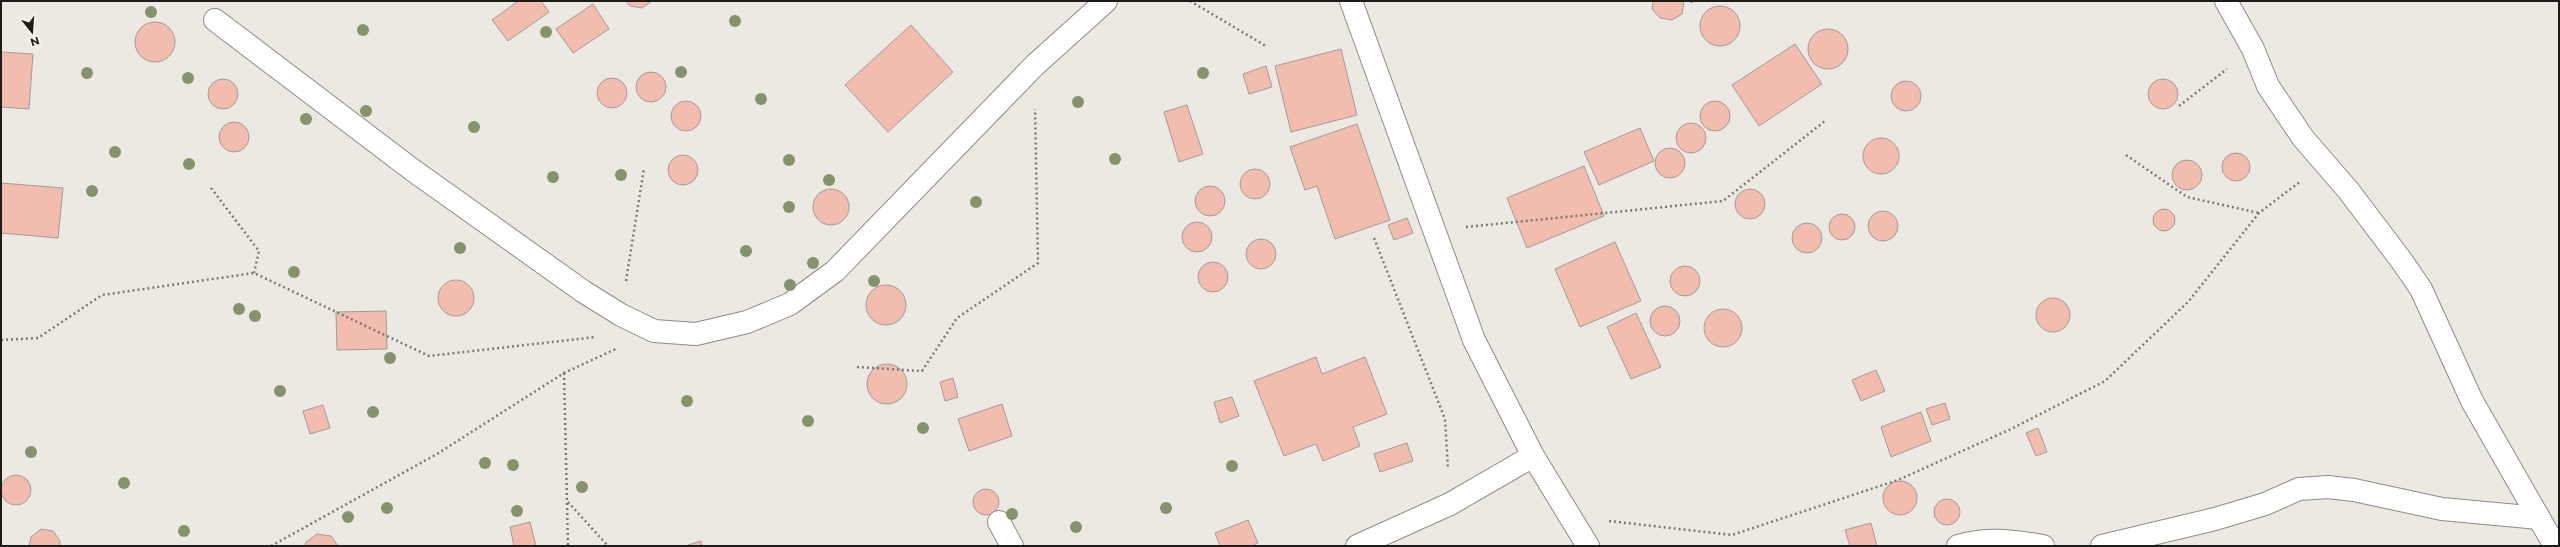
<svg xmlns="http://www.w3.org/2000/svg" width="2560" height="547" font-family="Montserrat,sans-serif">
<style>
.building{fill:#f2bcae;stroke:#a39b99}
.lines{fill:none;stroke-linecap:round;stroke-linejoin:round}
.minor-casing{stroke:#8e8c86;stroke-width:24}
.path{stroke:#7c7a76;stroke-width:2.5;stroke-dasharray:2 3;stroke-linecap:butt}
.minor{stroke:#fff;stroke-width:22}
.tree{fill:#84936c}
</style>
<rect width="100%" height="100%" fill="#ebe9e2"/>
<g class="building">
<path d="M 518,1 L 541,1 L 549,12 L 508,41 L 492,20 Z"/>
<path d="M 626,1 L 652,1 L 642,8 L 630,6 Z"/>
<path d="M 1653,1 L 1684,1 L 1682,14 L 1672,20 L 1660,18 L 1652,9 Z"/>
<path d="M 593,4 L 609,29 L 573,53 L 556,29 Z"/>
<circle cx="1720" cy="26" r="20"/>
<circle cx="155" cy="42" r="20"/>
<path d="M 911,25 L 953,72 L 888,132 L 845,85 Z"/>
<circle cx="1828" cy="49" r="20"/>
<path d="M 1795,44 L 1822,84 L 1759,126 L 1732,85 Z"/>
<path d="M 1341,49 L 1357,115 L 1291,132 L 1275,66 Z"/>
<path d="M 1,52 L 33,54 L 29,109 L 1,107 Z"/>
<path d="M 1266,66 L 1272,87 L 1249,94 L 1243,74 Z"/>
<circle cx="651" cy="87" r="15"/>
<circle cx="612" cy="93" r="15"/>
<circle cx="223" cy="94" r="15"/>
<circle cx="2163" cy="94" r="15"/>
<circle cx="1906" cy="96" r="15"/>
<circle cx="686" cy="116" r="15"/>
<circle cx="1715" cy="116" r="15"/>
<path d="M 1187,105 L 1203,154 L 1179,162 L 1164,112 Z"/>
<circle cx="234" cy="137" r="15"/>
<circle cx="1691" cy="138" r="15"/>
<path d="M 1357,124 L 1390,220 L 1335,239 L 1317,186 L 1305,190 L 1290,147 Z"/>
<path d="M 1640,128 L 1654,161 L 1599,185 L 1584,152 Z"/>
<circle cx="1881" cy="156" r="18"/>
<circle cx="1670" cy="163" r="15"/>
<circle cx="2236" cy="167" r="14"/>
<circle cx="683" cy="170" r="15"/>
<circle cx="2187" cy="175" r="15"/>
<path d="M 1584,166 L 1604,216 L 1527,248 L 1507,198 Z"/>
<circle cx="1255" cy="184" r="15"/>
<path d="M 1,183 L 63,188 L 58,238 L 1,233 Z"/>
<circle cx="1210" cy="201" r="15"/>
<circle cx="1750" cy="204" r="15"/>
<circle cx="831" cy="207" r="18"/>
<circle cx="2164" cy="220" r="11"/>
<circle cx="1883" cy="226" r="15"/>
<circle cx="1842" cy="227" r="13"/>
<path d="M 1407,218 L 1413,233 L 1394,240 L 1388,225 Z"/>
<circle cx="1197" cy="237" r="15"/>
<circle cx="1807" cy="238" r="15"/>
<circle cx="1261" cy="254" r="15"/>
<path d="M 1615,242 L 1641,301 L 1580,327 L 1555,269 Z"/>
<circle cx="1213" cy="277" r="15"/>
<circle cx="1685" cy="281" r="15"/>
<circle cx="456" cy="298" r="18"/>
<circle cx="886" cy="305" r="20"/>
<circle cx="2053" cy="315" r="17"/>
<circle cx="1665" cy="321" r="15"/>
<circle cx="1723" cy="328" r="19"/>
<path d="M 386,311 L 387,349 L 337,350 L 336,312 Z"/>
<path d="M 1636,313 L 1661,367 L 1631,379 L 1607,327 Z"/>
<path d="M 1316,357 L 1322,374 L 1365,357 L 1387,414 L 1353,427 L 1360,446 L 1323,461 L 1316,444 L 1284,456 L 1254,381 Z"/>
<circle cx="887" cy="384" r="20"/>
<path d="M 1876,370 L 1885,391 L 1861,401 L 1852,380 Z"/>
<path d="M 953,378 L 958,397 L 945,401 L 940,382 Z"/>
<path d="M 1232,397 L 1239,416 L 1220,423 L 1214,402 Z"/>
<path d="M 1945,403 L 1950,419 L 1932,425 L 1926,409 Z"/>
<path d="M 1002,404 L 1012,436 L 969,451 L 958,419 Z"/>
<path d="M 323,405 L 330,428 L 310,434 L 303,411 Z"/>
<path d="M 1921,412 L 1931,441 L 1891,457 L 1881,427 Z"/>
<path d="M 2038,428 L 2047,452 L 2036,456 L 2026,433 Z"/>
<path d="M 1407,443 L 1413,461 L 1380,472 L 1374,454 Z"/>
<circle cx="16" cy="490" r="15"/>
<circle cx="1900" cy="498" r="17"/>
<circle cx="986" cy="502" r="13"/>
<circle cx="1947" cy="512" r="13"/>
<path d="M 1248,520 L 1258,543 L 1252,546 L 1220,546 L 1215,533 Z"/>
<path d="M 530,522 L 536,546 L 514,546 L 510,527 Z"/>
<path d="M 1871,523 L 1877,546 L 1850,546 L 1845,530 Z"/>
<path d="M 41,529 L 53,531 L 60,541 L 60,546 L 29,546 L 31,537 Z"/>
<path d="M 317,534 L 331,536 L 338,546 L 305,546 L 306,542 Z"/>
<path d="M 701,541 L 702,546 L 685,546 Z"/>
</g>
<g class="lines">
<defs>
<g id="minor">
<path d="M 1351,1 L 1474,340 L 1533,456 L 1588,546"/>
<path d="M 2226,1 L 2253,49 L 2268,86 L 2303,138 L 2348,190 L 2401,260 L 2421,289 L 2472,401 L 2555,546"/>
<path d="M 215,20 L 414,171 L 584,292 L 621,315 L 654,331 L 696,334 L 747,322 L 790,304 L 835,271 L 1035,65 L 1106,1"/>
<path d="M 999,522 L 1012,546"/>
<path d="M 1357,546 L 1450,504 L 1533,456"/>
<path d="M 1958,546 C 1988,537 2013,541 2043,546"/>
<path d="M 2102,546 L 2215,519 L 2265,504 L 2299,489 L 2328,487 L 2354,490 L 2442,509 L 2539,518"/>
</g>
</defs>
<use href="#minor" class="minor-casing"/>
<g class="path">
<path d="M 1190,1 L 1266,46"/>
<path d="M 1691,1 L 1693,3"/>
<path d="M 2179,106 L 2227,69"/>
<path d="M 2126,155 L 2187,197 L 2259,213"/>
<path d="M 211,188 L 259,251 L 254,273"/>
<path d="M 1466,227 L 1723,201 L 1825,121"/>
<path d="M 1374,238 L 1445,419 L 1448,469"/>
<path d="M 626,281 L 644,168"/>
<path d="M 1,340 L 38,338 L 102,295 L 254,273 L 429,356 L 596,337"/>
<path d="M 857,367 L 922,371 L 957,318 L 1038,263 L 1035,109"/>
<path d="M 564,373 L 568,546"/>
<path d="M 568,502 L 608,546"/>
<path d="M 1609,521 L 1732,535 L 1898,480 L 2011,429 L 2105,381 L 2188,302 L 2259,213 L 2301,181"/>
<path d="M 271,546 L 437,454 L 564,373 L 618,348"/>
</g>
<use href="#minor" class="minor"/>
</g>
<g class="tree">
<circle cx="151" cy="12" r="6"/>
<circle cx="735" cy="21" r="6"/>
<circle cx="363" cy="30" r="6"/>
<circle cx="546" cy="32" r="6"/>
<circle cx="681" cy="72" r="6"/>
<circle cx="87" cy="73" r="6"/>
<circle cx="1203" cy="73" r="6"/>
<circle cx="188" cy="78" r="6"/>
<circle cx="761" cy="99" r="6"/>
<circle cx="1078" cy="102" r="6"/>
<circle cx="366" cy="111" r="6"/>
<circle cx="306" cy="119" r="6"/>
<circle cx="474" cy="127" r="6"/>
<circle cx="115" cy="152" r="6"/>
<circle cx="1115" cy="159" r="6"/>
<circle cx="789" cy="160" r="6"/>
<circle cx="189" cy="164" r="6"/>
<circle cx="621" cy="175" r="6"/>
<circle cx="553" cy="177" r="6"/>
<circle cx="829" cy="180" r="6"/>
<circle cx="92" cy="191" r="6"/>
<circle cx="976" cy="202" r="6"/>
<circle cx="789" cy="207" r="6"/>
<circle cx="460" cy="248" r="6"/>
<circle cx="746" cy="251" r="6"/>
<circle cx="813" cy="263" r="6"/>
<circle cx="294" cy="272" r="6"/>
<circle cx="874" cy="281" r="6"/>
<circle cx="790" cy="285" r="6"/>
<circle cx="239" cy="309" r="6"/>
<circle cx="255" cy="316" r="6"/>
<circle cx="390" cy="358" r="6"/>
<circle cx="280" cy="391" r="6"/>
<circle cx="687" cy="401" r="6"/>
<circle cx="373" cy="412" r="6"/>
<circle cx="808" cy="421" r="6"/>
<circle cx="923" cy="428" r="6"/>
<circle cx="31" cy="452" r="6"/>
<circle cx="485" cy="463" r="6"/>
<circle cx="513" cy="465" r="6"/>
<circle cx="1232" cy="466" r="6"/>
<circle cx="124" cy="483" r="6"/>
<circle cx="582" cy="487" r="6"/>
<circle cx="387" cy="508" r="6"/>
<circle cx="1166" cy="508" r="6"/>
<circle cx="517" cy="511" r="6"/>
<circle cx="1012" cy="514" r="6"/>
<circle cx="348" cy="517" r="6"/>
<circle cx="1076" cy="527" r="6"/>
<circle cx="184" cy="531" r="6"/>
</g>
<rect width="2560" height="547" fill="none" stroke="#1d1c19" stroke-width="4"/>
<g transform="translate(32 32) rotate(163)" stroke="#f9f6ef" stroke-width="3" paint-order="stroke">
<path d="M0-3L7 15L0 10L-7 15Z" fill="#1d1c19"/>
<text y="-6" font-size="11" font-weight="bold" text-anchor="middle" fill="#1d1c19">N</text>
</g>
</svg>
